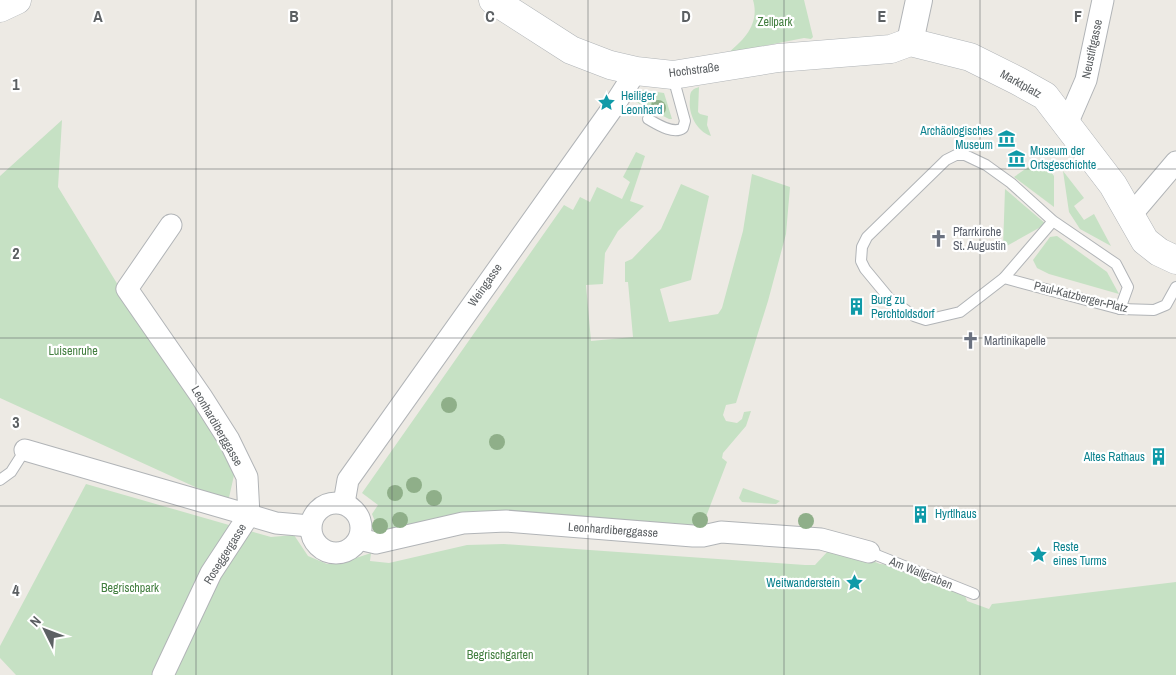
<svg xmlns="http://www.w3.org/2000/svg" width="1176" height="675" font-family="'Archivo Narrow',sans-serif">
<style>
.green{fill:#c6e1c4}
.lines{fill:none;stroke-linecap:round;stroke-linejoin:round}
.service-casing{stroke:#b1b4b7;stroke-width:12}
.minor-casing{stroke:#b1b4b7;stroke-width:23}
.tertiary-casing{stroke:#b1b4b7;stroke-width:28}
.secondary-casing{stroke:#b0b4b7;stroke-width:29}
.service{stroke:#fff;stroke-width:10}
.minor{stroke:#fff;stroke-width:21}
.tertiary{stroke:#fff;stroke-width:26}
.secondary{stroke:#fff;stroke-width:28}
.tree{fill:#8faf89}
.grid{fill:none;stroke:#5c6063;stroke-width:1;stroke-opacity:0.55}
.labels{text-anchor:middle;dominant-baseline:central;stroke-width:4.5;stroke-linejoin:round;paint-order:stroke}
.park-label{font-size:12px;fill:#427e3f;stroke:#fff}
.street-label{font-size:12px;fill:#5c6063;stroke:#fff}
.culture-label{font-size:12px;fill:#0d838f;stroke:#fff;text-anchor:start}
.worship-label{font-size:12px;fill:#5b616d;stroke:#fff;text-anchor:start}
.grid-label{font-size:16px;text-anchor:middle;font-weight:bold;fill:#5c6063;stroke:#fff;stroke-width:4.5;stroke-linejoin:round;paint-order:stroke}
</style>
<rect width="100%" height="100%" fill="#edeae4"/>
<g class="green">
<path d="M 753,0 L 804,0 L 813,37 L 811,39 L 804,38 L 728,53 C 744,40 760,24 753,0 Z"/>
<path d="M 699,87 L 698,112 L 700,114 L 708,116 L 707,125 L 711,136 C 696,131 688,113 690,99 C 690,97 690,92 692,91 C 694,88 697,88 699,87 Z"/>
<path d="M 641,90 L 649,91 L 648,95 L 655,96 L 657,92 L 664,93 L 672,119 L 669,119 L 634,101 Z"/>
<path d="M 62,120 L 58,187 L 121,290 L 237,462 L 228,502 L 0,398 L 0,176 Z"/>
<path d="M 636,152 L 645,156 L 630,201 L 644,206 L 618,231 L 605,253 L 603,284 L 586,285 L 591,341 L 633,337 L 628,282 L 625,282 L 625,262 L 632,259 L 661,229 L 681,184 L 709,196 L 691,280 L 660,289 L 669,322 L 718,314 L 722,308 L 743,231 L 752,174 L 790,187 L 786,234 L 768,301 L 736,403 L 726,405 L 723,415 L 726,421 L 737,423 L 742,419 L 744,412 L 751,411 L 746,426 L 723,453 L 722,458 L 727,462 L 702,527 L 385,533 L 378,529 L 372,514 L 378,505 L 362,493 L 564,205 L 573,210 L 580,197 L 590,202 L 597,187 L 622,199 L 630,182 L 623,177 Z"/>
<path d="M 1041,158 L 1054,176 L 1054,207 L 1014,177 Z"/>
<path d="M 1063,171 L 1084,198 L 1074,206 L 1084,220 L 1094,214 L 1111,246 L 1080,229 L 1069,212 Z"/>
<path d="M 1005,189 L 1046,224 L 1003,248 Z"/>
<path d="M 1057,236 L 1107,272 L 1119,294 L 1049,274 L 1037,268 L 1033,260 L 1050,237 Z"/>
<path d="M 86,484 L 271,537 L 294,535 L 308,556 L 327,564 L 344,562 L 371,553 L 370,561 L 389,563 L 467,545 L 504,544 L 805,565 L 815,565 L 829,550 L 849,551 L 880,564 L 891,565 L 964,593 L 967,601 L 989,609 L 992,604 L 1176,582 L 1176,675 L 16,675 L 0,658 L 0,646 Z"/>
<path d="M 743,488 L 780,501 L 776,504 L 742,502 L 739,498 Z"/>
</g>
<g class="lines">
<defs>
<g id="service">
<path d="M 648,119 C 657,124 673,135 683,128 L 685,121 L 673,77"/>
<path d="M 1053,221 L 1004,278 L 960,312 L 926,320 L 914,316 L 889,298 L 865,269 L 861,261 L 862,247 L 867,237 L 946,160 L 956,155 L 965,155 L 986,165 L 1011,183 L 1053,221 L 1116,264 L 1128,287 L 1120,309"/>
<path d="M 1004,278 L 1120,309 L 1154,310 L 1166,305 L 1176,287"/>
<path d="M 0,480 L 11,472 L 25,450"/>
<path d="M 869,552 L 974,594"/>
</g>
<g id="minor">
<path d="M 1067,124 L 1086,80 L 1103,0"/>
<path d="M 1131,215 L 1176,162"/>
<path d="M 25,450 L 249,515 L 247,477 L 229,440 L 201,396 L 127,289 L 171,225"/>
<circle cx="336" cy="528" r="25"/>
<path d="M 344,503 L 348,480 L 611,110 L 636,71"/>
<path d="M 359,539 L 376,543 L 463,523 L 506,521 L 693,536 L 703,536 L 721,532 L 821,539 L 869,552"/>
<path d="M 163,675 L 211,573 L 249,515 L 276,523 L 310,526"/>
</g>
<path id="tertiary" d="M 910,42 L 919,0"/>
<g id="secondary">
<path d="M 493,0 L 571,50 L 610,65 L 636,71 L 673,75 L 778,58 L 891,49 L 910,42 L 970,57 L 1018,81 L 1045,96 L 1113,185 L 1145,241 L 1159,252 L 1176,260"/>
<path d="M 0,8 L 17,0"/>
</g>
</defs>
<use href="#service" class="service-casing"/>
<use href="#minor" class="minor-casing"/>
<use href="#tertiary" class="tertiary-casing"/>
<use href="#secondary" class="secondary-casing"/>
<use href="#service" class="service"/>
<use href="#minor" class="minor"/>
<use href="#tertiary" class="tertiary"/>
<use href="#secondary" class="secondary"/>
</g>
<g class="tree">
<circle cx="658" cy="108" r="8"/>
<circle cx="449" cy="405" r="8"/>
<circle cx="497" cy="442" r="8"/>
<circle cx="414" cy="485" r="8"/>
<circle cx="395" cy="493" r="8"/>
<circle cx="434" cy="498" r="8"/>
<circle cx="400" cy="520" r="8"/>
<circle cx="700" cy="520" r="8"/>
<circle cx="806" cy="521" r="8"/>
<circle cx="380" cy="526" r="8"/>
</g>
<path class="grid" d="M 196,0 L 196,675M 392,0 L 392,675M 588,0 L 588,675M 784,0 L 784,675M 980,0 L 980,675M 0,169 L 1176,169M 0,338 L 1176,338M 0,506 L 1176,506"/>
<defs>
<symbol id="sight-bare" viewBox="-9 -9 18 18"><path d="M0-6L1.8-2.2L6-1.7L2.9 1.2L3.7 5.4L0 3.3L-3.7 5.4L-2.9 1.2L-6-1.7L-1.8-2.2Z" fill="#0f9aa8" stroke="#fff" stroke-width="2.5" paint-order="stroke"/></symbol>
<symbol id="museum-bare" viewBox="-9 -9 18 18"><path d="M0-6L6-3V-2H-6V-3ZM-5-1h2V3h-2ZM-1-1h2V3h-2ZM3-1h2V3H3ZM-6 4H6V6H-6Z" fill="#0f9aa8" stroke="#fff" stroke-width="2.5" paint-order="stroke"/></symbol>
<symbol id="church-bare" viewBox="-9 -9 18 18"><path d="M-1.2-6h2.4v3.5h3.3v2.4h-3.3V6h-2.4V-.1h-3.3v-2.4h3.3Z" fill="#6b7280" stroke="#fff" stroke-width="2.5" paint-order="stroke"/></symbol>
<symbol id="building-bare" viewBox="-9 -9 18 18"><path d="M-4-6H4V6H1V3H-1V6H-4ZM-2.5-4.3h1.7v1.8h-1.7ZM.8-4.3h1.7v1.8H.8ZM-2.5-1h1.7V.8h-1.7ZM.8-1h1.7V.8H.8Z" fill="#0f9aa8" stroke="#fff" stroke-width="2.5" paint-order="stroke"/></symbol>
</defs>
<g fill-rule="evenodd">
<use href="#sight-bare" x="594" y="90" width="25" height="25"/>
<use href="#museum-bare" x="994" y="126" width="25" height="25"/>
<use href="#museum-bare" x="1004" y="146" width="25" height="25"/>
<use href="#church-bare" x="926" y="226" width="25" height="25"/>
<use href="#building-bare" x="844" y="294" width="25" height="25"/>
<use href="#church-bare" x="958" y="328" width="25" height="25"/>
<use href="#building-bare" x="1146" y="444" width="25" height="25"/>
<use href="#building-bare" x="908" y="502" width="25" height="25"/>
<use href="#sight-bare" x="1026" y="542" width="25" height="25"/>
<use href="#sight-bare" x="842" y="570" width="25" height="25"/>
</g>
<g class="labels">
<g class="park-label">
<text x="775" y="22">Zellpark</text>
<text x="73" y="351">Luisenruhe</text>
<text x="130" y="588">Begrischpark</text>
<text x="500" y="655">Begrischgarten</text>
</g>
<g class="street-label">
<text transform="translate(1092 49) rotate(-78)">Neustiftgasse</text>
<text transform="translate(694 70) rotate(-7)">Hochstraße</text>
<text transform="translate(1021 84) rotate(29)">Marktplatz</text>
<text transform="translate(485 285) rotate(-55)">Weingasse</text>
<text transform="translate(1081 297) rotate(14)">Paul-Katzberger-Platz</text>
<text transform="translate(217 426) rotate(60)">Leonhardiberggasse</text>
<text transform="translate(613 530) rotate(4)">Leonhardiberggasse</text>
<text transform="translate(225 554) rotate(-58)">Roseggergasse</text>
<text transform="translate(921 573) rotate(22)">Am Wallgraben</text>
</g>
<g class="culture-label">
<text x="621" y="96">Heiliger<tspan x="621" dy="14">Leonhard</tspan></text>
<text x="993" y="131" text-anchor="end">Archäologisches<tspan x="993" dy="14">Museum</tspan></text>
<text x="1030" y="151">Museum der<tspan x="1030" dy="14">Ortsgeschichte</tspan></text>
<text x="871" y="300">Burg zu<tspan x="871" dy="14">Perchtoldsdorf</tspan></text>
<text x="1145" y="457" text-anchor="end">Altes Rathaus</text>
<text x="935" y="514">Hyrtlhaus</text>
<text x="1053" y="547">Reste<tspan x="1053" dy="14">eines Turms</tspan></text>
<text x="840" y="583" text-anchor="end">Weitwanderstein</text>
</g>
<g class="worship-label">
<text x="953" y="232">Pfarrkirche<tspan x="953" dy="14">St. Augustin</tspan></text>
<text x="984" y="341">Martinikapelle</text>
</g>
</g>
<g class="grid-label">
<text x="98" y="22">A</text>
<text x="294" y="22">B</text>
<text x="490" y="22">C</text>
<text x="686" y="22">D</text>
<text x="882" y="22">E</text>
<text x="1078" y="22">F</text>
<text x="16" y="90">1</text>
<text x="16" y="259">2</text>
<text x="16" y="428">3</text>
<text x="16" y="596">4</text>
</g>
<g transform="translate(45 630) rotate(312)" stroke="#ffffff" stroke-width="4" paint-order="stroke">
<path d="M0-4L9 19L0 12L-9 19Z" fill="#5c6063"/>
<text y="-8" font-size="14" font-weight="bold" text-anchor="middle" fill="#5c6063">N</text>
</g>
</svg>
